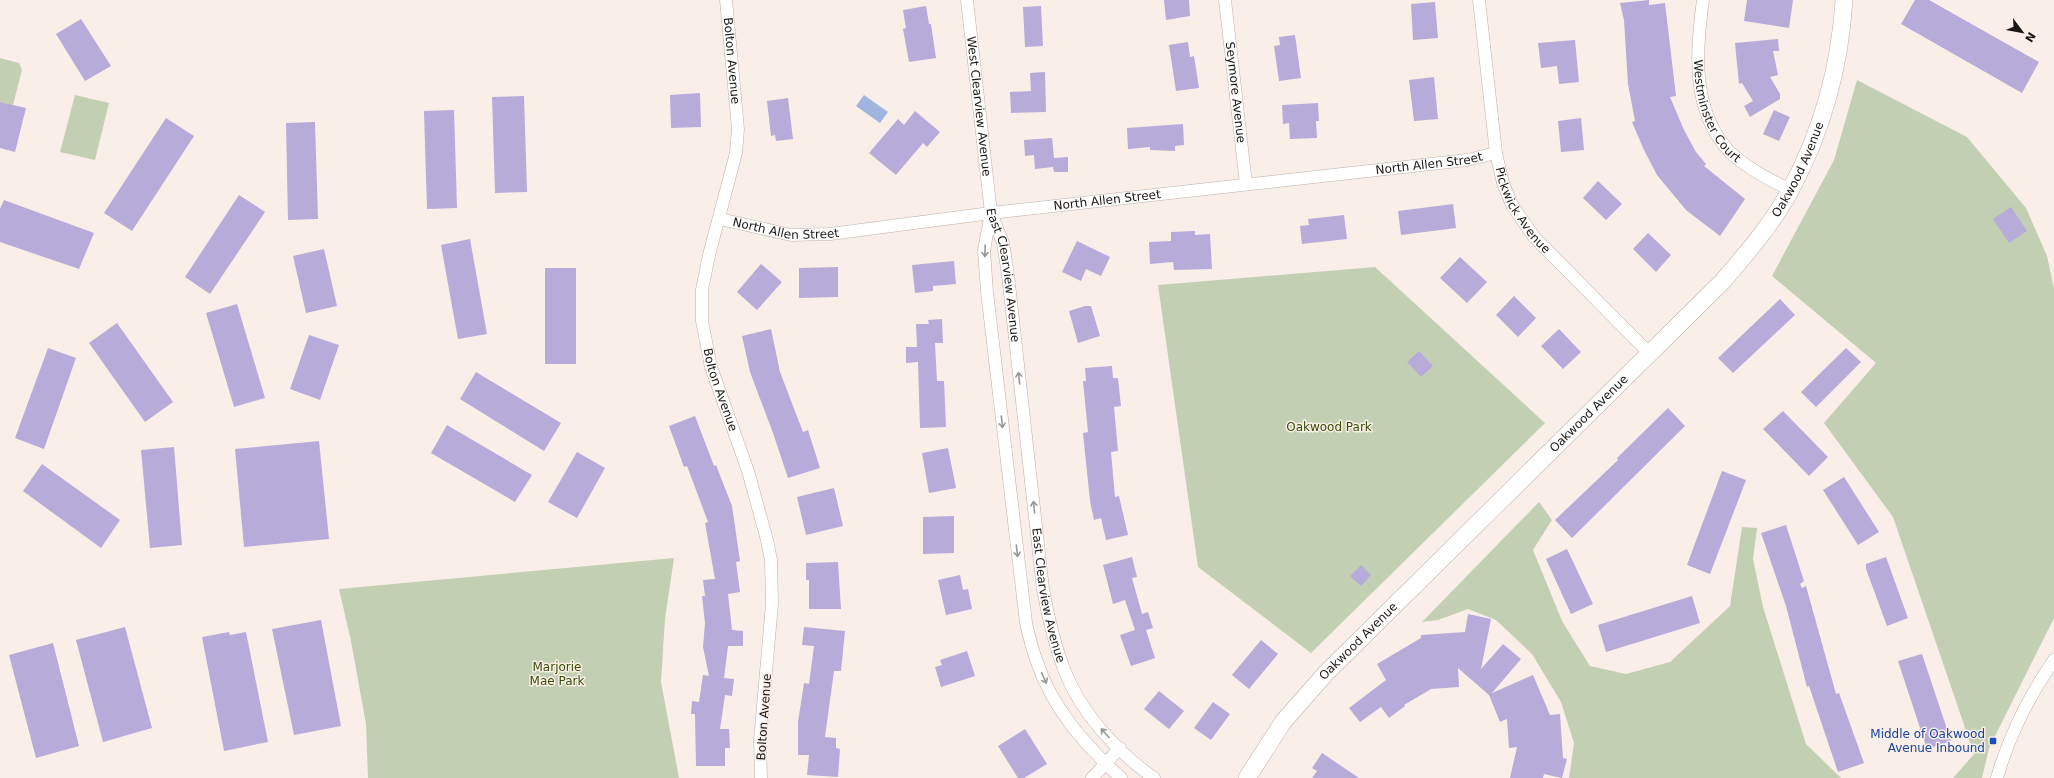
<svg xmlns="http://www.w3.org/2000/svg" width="2054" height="778" font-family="'DejaVu Sans',sans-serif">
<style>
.green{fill:#c3cfb3}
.water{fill:#9fb5e0}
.building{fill:#b6abd9}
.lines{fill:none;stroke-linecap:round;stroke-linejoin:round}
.street-casing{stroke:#bab0a9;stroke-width:13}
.secondary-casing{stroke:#bab0a9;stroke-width:18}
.street{stroke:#fff;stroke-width:12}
.secondary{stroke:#fff;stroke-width:17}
.oneway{stroke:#989695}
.transit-dot{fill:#1a4fb4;stroke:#faefe8;stroke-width:1.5}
.labels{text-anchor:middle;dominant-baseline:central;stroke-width:3;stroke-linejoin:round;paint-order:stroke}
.street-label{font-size:12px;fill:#1a1614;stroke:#faefe8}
.park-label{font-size:12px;fill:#374d03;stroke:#faefe8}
.transit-label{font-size:12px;fill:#164399;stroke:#faefe8;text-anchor:end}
</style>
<rect width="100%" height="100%" fill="#faefe8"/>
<g class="green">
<path d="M 0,58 L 19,63 L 22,70 L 13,105 L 0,102 Z"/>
<path d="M 1857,80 L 1967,137 L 2026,208 L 2047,256 L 2054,289 L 2054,618 L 1989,748 L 1982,778 L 1953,778 L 1974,754 L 1893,517 L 1824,423 L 1876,363 L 1772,276 L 1834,160 Z"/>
<path d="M 75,95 L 109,103 L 95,160 L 60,152 Z"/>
<path d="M 1375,267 L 1545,423 L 1311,653 L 1198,567 L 1158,285 Z"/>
<path d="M 1539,502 L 1552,520 L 1533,550 L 1562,621 L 1590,666 L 1626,674 L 1670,662 L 1730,606 L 1742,527 L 1757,528 L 1753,559 L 1763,607 L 1806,744 L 1841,778 L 1569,778 L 1574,743 L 1561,702 L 1532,654 L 1496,620 L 1468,609 L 1438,620 L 1422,622 Z"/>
<path d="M 674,558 L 665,619 L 661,682 L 679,778 L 368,778 L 366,724 L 351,641 L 339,589 Z"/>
</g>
<path class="water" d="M 864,95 L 888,112 L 880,123 L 856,106 Z"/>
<g class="building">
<path d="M 1164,0 L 1189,0 L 1190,16 L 1166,20 Z"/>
<path d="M 1649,0 L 1649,5 L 1665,3 L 1676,96 L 1670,97 L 1684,130 L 1696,152 L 1706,164 L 1704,166 L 1745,199 L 1720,236 L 1686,210 L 1657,175 L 1644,150 L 1632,122 L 1635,121 L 1628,84 L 1624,20 L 1620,3 Z"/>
<path d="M 1747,0 L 1793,0 L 1789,28 L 1744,21 Z"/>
<path d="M 1915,0 L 1929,0 L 2039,62 L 2022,93 L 1901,24 Z"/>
<path d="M 1435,2 L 1438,38 L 1413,40 L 1411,4 Z"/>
<path d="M 926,6 L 929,24 L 931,24 L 936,58 L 909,62 L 903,29 L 906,28 L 903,10 Z"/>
<path d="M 1041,6 L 1043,46 L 1025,47 L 1023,7 Z"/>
<path d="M 81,19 L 111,66 L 85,81 L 56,34 Z"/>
<path d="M 1295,35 L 1301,78 L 1279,81 L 1274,46 L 1280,45 L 1279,37 Z"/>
<path d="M 1778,39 L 1779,51 L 1773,51 L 1778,75 L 1770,77 L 1780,94 L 1780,99 L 1750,117 L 1744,106 L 1753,101 L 1742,83 L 1739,84 L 1735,43 Z"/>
<path d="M 1575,40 L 1579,82 L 1559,84 L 1557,66 L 1541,68 L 1538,43 Z"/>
<path d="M 1188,42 L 1190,57 L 1194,56 L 1199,88 L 1176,91 L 1169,45 Z"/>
<path d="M 1045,72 L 1046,112 L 1011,113 L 1010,92 L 1031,91 L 1030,73 Z"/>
<path d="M 1434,77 L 1438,119 L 1414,121 L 1409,80 Z"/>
<path d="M 700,93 L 701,127 L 671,128 L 670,95 Z"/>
<path d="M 524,96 L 527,192 L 495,193 L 492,97 Z"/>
<path d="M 788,98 L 793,139 L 776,141 L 775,135 L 771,136 L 767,101 Z"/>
<path d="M 0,102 L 26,108 L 15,152 L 0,148 Z"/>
<path d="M 1318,103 L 1319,121 L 1316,121 L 1317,138 L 1290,139 L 1289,123 L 1283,124 L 1282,105 Z"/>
<path d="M 454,110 L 457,208 L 427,209 L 424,111 Z"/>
<path d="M 1774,110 L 1790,117 L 1779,141 L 1763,134 Z"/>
<path d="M 915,111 L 940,132 L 927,147 L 923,143 L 896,175 L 869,153 L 898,119 L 904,125 Z"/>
<path d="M 166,118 L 194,136 L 132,231 L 104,213 Z"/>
<path d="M 1581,118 L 1584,150 L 1561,152 L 1558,121 Z"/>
<path d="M 315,122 L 318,219 L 288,220 L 286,123 Z"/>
<path d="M 1183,124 L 1184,145 L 1175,146 L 1175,151 L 1150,150 L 1150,147 L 1128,149 L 1127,128 Z"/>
<path d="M 1052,138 L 1054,158 L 1068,157 L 1068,172 L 1054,172 L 1053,167 L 1035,169 L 1034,155 L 1025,156 L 1024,140 Z"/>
<path d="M 1598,181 L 1622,204 L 1606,220 L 1583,198 Z"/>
<path d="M 239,195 L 265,212 L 210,294 L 185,277 Z"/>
<path d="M 4,200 L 94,233 L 79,269 L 0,242 L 0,209 Z"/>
<path d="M 1453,204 L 1456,228 L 1401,235 L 1398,211 Z"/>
<path d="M 2011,207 L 2027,231 L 2009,243 L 1993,219 Z"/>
<path d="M 1344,215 L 1347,239 L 1302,244 L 1300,226 L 1309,225 L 1308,219 Z"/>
<path d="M 1195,231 L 1195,235 L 1210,234 L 1212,269 L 1174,270 L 1173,262 L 1150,264 L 1149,242 L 1171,241 L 1171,232 Z"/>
<path d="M 1648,233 L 1671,255 L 1656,272 L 1633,249 Z"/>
<path d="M 470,239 L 487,334 L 458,339 L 441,245 Z"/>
<path d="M 1077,241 L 1110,257 L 1101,276 L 1086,269 L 1081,281 L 1062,272 Z"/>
<path d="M 324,249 L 337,306 L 306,313 L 293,256 Z"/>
<path d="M 1460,257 L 1487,282 L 1467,303 L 1440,278 Z"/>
<path d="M 954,261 L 956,284 L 933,286 L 933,291 L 915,293 L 912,265 Z"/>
<path d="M 761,264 L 782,282 L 757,310 L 737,292 Z"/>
<path d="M 838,267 L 838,297 L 799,298 L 799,268 Z"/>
<rect x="545" y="268" width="31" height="96"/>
<path d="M 1514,296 L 1536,318 L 1518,337 L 1496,315 Z"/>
<path d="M 1780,299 L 1795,315 L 1733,373 L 1718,358 Z"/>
<path d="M 237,304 L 265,398 L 234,407 L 206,313 Z"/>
<path d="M 1085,306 L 1091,306 L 1100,336 L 1078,343 L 1069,311 Z"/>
<path d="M 942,319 L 943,343 L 935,343 L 937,381 L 944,381 L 946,427 L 920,428 L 918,362 L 906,363 L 906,347 L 917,347 L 916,324 L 929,324 L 928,320 Z"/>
<path d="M 117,323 L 173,402 L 145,422 L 89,343 Z"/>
<path d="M 771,329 L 780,372 L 803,432 L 808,430 L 820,468 L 788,478 L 773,433 L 750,372 L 742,336 Z"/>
<path d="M 1559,329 L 1581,352 L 1563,369 L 1541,346 Z"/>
<path d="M 309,335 L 339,345 L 320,400 L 290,389 Z"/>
<path d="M 48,348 L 76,358 L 44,449 L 15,438 Z"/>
<path d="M 1846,348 L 1861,362 L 1816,407 L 1801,392 Z"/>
<path d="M 1419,351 L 1433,366 L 1421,377 L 1407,362 Z"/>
<path d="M 1112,366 L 1113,378 L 1118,378 L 1121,406 L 1114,407 L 1118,451 L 1111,452 L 1115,497 L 1119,496 L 1128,535 L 1106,540 L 1101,518 L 1094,520 L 1090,501 L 1083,433 L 1088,432 L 1083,381 L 1086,381 L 1085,368 Z"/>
<path d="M 476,372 L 561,423 L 544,451 L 460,399 Z"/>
<path d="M 1668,408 L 1685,426 L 1572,538 L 1555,520 L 1618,460 L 1617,458 Z"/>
<path d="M 1783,411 L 1828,457 L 1809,476 L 1763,429 Z"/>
<path d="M 695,416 L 714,466 L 716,465 L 732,506 L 740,561 L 736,562 L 740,592 L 728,594 L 732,630 L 743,631 L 743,646 L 728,646 L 724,678 L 734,679 L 732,696 L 725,695 L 720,729 L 729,729 L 730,748 L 725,748 L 725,766 L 696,766 L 695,714 L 691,714 L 692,701 L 699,702 L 703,675 L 709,676 L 703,647 L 705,623 L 702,596 L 705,596 L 703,580 L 715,579 L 705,523 L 708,522 L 687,466 L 684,467 L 669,426 Z"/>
<path d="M 447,425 L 532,475 L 515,502 L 431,453 Z"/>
<path d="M 319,441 L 329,539 L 244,547 L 235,449 Z"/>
<path d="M 174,447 L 182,545 L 150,548 L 141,450 Z"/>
<path d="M 948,448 L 956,488 L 929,493 L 922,453 Z"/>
<path d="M 577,452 L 605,468 L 577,518 L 548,502 Z"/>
<path d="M 42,464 L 120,520 L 101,548 L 23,491 Z"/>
<path d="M 1722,471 L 1746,480 L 1710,574 L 1687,565 Z"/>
<path d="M 1844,477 L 1879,532 L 1858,545 L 1823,490 Z"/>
<path d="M 834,488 L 843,526 L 806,535 L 797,497 Z"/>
<path d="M 954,516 L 954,553 L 923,554 L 923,517 Z"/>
<path d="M 1786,525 L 1804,581 L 1800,584 L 1802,588 L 1806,586 L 1836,694 L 1839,693 L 1864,763 L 1838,772 L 1809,686 L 1807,687 L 1786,606 L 1761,533 Z"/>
<path d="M 1567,549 L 1593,604 L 1571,614 L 1546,559 Z"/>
<path d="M 1132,557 L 1137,577 L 1132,578 L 1142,614 L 1148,612 L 1153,628 L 1146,630 L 1155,658 L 1131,666 L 1120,635 L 1135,630 L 1125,600 L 1113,604 L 1103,565 Z"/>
<path d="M 1886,557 L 1908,618 L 1887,626 L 1866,569 L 1866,564 Z"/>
<path d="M 838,562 L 841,609 L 809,609 L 809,580 L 806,580 L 806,563 Z"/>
<path d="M 1361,565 L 1371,575 L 1361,586 L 1350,576 Z"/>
<path d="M 960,575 L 963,590 L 968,589 L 972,609 L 946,615 L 938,580 Z"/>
<path d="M 1692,596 L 1700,623 L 1606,652 L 1598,625 Z"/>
<path d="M 1468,614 L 1491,619 L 1481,669 L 1503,644 L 1521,659 L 1492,693 L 1533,675 L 1550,715 L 1560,714 L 1563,758 L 1567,759 L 1562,778 L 1544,774 L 1543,778 L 1510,778 L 1517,747 L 1509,748 L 1507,719 L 1500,722 L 1489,695 L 1458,668 L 1459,687 L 1431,689 L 1404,705 L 1405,706 L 1389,718 L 1381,707 L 1360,722 L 1349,708 L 1386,680 L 1377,664 L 1421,638 L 1421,635 L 1465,632 Z"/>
<path d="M 321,620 L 341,726 L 294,735 L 272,629 Z"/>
<path d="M 125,627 L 152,728 L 103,742 L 76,640 Z"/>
<path d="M 804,627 L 845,631 L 841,671 L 834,671 L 825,737 L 836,738 L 836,748 L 840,749 L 838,777 L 807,775 L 809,755 L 798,755 L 798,722 L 804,683 L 809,684 L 814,646 L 802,645 Z"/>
<path d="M 229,632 L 230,635 L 246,632 L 268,742 L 224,751 L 202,637 Z"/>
<path d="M 1261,640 L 1278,654 L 1249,689 L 1232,675 Z"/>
<path d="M 53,643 L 79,746 L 36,758 L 9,655 Z"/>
<path d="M 967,651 L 975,676 L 941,687 L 935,667 L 942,665 L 940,660 Z"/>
<path d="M 1922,654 L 1951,741 L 1927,749 L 1898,661 Z"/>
<path d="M 1159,691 L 1184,711 L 1169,729 L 1144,709 Z"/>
<path d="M 1213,702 L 1230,714 L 1211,740 L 1194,728 Z"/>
<path d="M 1025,729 L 1047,764 L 1024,778 L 1018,778 L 998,746 Z"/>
<path d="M 1322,753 L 1359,778 L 1312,778 L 1317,771 L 1312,768 Z"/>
</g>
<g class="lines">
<defs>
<g id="street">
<path id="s1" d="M 726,0 L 738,129 L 736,153 L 709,255 L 702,290 L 702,321 L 711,367 L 748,471 L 767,540 L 771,560 L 772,604 L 760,740 L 761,778"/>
<path id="s2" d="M 967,0 L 991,213 L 1003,243 L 1008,275 L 1043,589 C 1048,616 1054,643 1064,669 C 1080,712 1117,752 1154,778"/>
<path id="s3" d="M 1225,0 L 1246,184"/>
<path id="s4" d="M 1479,0 L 1496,153 L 1503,183 L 1512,205 L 1534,237 L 1650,354"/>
<path id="s5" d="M 1703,0 C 1696,50 1691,110 1729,151 C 1746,168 1769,179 1790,190"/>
<path d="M 991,213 L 984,250 L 987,292 L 1026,623 C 1029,636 1032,649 1037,662 C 1052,708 1086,746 1121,778"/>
<path id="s6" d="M 720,219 L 791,235 L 830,234 L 991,213 L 1467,160 L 1496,153"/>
<path d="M 1092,778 L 1120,748"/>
<path d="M 1997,778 C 2009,736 2029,696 2054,660"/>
</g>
<g id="secondary">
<path id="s7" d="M 1247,778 L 1283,722 L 1326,673 L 1722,282 C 1747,253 1773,223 1791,189 C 1822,131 1840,65 1844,0"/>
</g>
</defs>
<use href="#street" class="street-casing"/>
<use href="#secondary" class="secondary-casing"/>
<use href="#street" class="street"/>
<use href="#secondary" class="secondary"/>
</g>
<defs><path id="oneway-shaft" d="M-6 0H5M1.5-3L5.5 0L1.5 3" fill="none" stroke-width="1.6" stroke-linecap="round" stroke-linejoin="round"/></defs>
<g class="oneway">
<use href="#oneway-shaft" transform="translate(985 251) rotate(92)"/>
<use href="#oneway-shaft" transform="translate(1019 378) rotate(-96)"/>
<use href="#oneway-shaft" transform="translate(1002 422) rotate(83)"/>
<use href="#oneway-shaft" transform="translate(1034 507) rotate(-96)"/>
<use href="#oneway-shaft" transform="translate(1017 551) rotate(83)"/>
<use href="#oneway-shaft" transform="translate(1044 678) rotate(66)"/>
<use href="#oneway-shaft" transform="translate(1105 733) rotate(-132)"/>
</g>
<rect class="transit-dot" x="1989" y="737" width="8" height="8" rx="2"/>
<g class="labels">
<g class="street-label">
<text stroke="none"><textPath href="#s1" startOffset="61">Bolton Avenue</textPath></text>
<text stroke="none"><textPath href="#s3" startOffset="93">Seymore Avenue</textPath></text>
<text stroke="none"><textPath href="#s2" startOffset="107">West Clearview Avenue</textPath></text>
<text stroke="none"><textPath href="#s5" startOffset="116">Westminster Court</textPath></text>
<text stroke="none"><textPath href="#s6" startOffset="715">North Allen Street</textPath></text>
<text stroke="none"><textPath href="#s7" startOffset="825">Oakwood Avenue</textPath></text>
<text stroke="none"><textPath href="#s6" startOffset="391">North Allen Street</textPath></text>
<text stroke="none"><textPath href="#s4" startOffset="218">Pickwick Avenue</textPath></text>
<text stroke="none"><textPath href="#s6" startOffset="67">North Allen Street</textPath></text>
<text stroke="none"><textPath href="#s2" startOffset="278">East Clearview Avenue</textPath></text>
<text stroke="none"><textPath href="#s1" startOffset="397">Bolton Avenue</textPath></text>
<text stroke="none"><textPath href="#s7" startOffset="501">Oakwood Avenue</textPath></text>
<text stroke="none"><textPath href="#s2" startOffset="602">East Clearview Avenue</textPath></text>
<text stroke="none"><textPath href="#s7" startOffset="177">Oakwood Avenue</textPath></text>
<text transform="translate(764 717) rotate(-86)">Bolton Avenue</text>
</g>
<g class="park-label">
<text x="1329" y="427">Oakwood Park</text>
<text x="557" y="667">Marjorie<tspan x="557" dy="14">Mae Park</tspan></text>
</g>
<g class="transit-label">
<text x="1985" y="734">Middle of Oakwood<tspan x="1985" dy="14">Avenue Inbound</tspan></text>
</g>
</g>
<g transform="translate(2022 32) rotate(122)" stroke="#faefe8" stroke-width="3" paint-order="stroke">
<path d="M0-3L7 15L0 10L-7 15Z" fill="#1a1614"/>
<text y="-6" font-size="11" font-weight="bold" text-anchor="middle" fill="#1a1614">N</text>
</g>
</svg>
